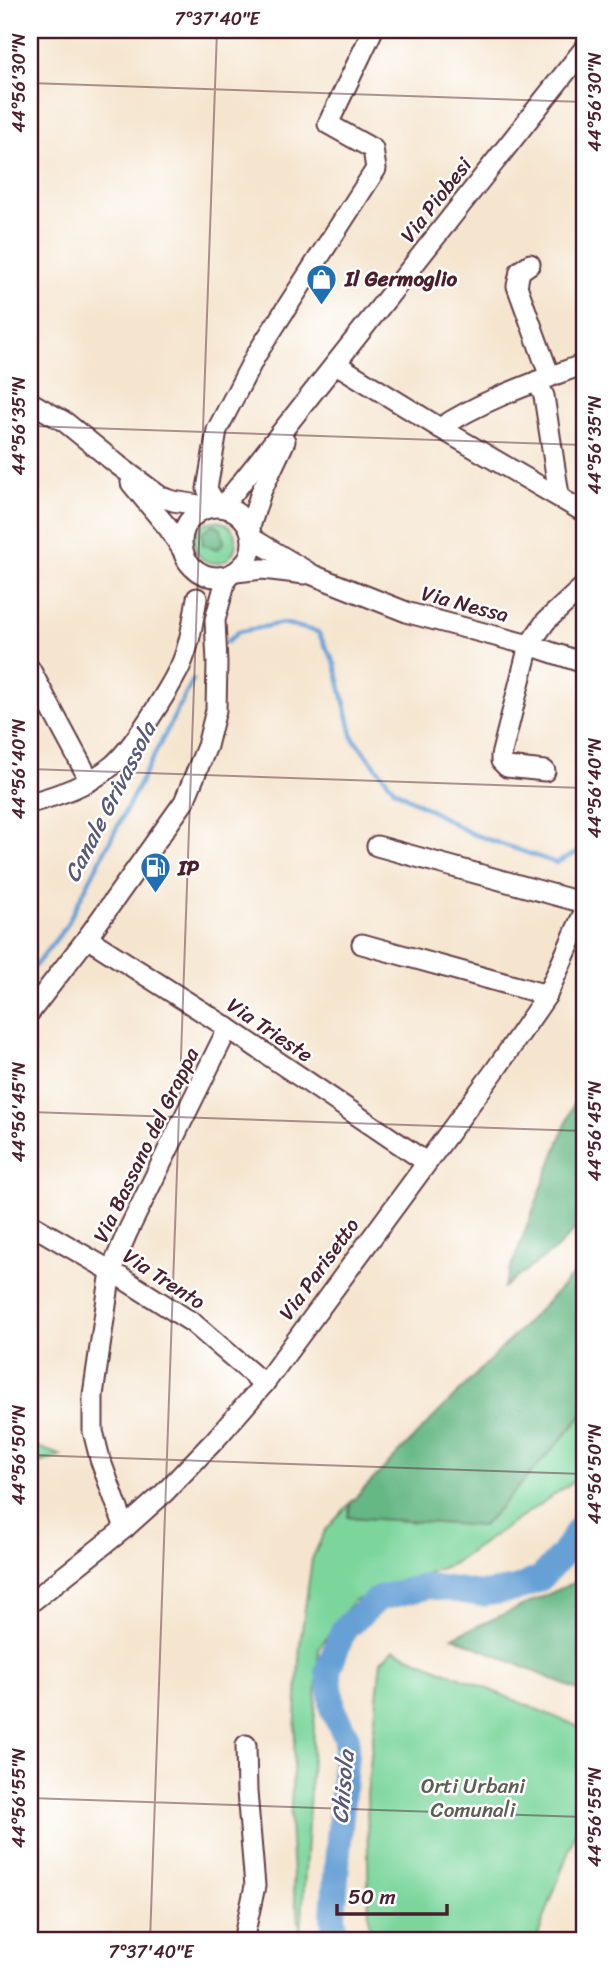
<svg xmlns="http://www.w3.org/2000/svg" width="614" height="1971" font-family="Sriracha,sans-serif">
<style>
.green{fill:#7cd69c;stroke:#637a64;stroke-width:2}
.forest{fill:#65b784;stroke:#586b58;stroke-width:2}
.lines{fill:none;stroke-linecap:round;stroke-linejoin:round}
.stream{stroke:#66a0d5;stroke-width:4.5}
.river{stroke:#66a0d5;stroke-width:26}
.minor-casing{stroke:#643d44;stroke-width:23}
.minor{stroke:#fff;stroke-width:19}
.ticks{fill:none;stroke:#4a1f2b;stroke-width:2;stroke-opacity:0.45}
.labels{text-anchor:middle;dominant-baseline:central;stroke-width:5;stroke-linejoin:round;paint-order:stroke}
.street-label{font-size:21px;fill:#4a1f2b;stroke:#fff}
.poi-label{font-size:21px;font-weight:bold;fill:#4a1f2b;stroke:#fff;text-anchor:start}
.park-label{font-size:21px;fill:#5c5f53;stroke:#fff}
.water-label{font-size:23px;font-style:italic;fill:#575977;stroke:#fff}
.neatline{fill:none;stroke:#4a1f2b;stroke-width:2.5}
.ticks-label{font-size:18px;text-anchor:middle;fill:#4a1f2b}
</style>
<rect width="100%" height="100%" fill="#fff"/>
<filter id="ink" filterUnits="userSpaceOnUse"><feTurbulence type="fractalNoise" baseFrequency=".0143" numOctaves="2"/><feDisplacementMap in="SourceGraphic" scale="14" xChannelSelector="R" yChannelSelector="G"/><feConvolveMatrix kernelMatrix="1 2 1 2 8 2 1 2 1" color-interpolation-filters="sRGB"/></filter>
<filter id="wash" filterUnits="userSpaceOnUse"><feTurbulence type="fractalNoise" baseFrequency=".00686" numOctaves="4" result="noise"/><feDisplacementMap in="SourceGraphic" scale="28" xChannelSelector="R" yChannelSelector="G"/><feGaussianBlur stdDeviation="1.57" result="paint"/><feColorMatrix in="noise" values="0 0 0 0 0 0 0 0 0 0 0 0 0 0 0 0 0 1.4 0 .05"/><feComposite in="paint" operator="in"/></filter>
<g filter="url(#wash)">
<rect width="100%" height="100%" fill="#f5e5cf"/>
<g class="green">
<circle cx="215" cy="542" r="21"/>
<path d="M 584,1414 L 584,1469 L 580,1477 L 452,1564 L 353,1601 L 319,1648 L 301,1934 L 294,1892 L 290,1824 L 300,1644 L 312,1559 L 325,1531 L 351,1502 L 348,1517 L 483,1526 Z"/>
<path d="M 30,1444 L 62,1456 L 30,1466 Z"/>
<path d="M 394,1650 L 584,1729 L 584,1808 L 536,1941 L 377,1941 L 369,1924 L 367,1794 L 381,1661 Z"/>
</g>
<g class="forest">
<path d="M 214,524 L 221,529 L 224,542 L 218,549 L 203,545 L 202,532 Z"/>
<path d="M 584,1066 L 584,1221 L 556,1249 L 504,1287 L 578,1092 Z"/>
<path d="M 584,1264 L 584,1414 L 483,1526 L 348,1517 L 351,1502 Z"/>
<path d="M 584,1578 L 584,1693 L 453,1637 Z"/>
</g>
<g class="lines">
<g class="stream">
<path d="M 227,642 L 238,632 L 283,623 L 318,632 L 335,664 L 353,738 L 395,790 L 470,833 L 556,863 L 584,849"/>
<path d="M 30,972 L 65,928 L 193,680"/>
</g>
<path class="river" d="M 335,1941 L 333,1915 L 347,1738 L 333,1711 L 328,1670 L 344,1629 L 379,1598 L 429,1586 L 482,1594 L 516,1589 L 541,1578 L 563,1554 L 584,1521"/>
</g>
</g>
<g filter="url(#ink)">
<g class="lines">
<defs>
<g id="minor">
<path d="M 530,264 L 520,271 L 517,286 L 550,377"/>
<path d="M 336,364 L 440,428 L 584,512"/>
<path d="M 537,381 L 544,396 L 559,495"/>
<path d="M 30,402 L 65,422 L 118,465 L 161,497 L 173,501 L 211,507"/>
<path d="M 440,428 C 484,399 536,382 584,364"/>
<path d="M 131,483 L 169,529 L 182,549"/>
<path d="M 217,506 L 207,489 L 217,430 L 256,355 L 376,169 L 373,149 L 328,124 L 373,30"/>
<path d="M 223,506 L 584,49"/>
<circle cx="217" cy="542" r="35"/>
<path d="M 250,527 L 261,492 L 285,441"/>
<path d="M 253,539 L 313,575 L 409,613 L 529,645 L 584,663"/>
<path d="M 236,572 L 263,569 L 305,574"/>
<path d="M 30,669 L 90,781"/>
<path d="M 545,771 L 507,767 L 501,761 L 501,756 L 529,645 L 546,621 L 584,586"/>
<path d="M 30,803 C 59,795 89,785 113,765 C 133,748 168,691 180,667 C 190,645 193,621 197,598"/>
<path d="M 377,846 L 584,903"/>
<path d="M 87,938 L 228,1028 L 426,1162"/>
<path d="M 362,944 L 547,995"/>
<path d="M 30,1012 L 87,938 L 184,802 L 207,746 L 216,710 L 217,663 L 215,620 L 227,576"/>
<path d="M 30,1224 L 111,1271 L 193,1323 L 264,1384"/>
<path d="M 125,1528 L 100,1459 L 93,1431 L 93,1395 L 111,1271 L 127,1233 L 228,1028"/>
<path d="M 30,1603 L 125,1528 L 164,1493 L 214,1441 L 264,1384 L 496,1069 L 547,995 L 584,912"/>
<path d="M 243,1941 L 255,1886 L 247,1792 L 246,1745"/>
</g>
</defs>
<use href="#minor" class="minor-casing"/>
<use href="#minor" class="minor"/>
</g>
</g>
<path class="ticks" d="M 30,83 L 584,102M 30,426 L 584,445M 30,769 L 584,788M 30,1112 L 584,1131M 30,1455 L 584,1474M 30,1798 L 584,1817M 150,1941 L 217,30"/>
<defs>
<symbol id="shop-pin" viewBox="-11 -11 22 30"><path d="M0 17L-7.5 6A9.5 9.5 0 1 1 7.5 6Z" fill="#1f6fb2" stroke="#fff"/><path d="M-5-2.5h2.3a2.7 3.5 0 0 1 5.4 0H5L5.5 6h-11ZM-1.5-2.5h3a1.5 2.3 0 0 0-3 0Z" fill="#fff"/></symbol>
<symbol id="fuel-pin" viewBox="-11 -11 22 30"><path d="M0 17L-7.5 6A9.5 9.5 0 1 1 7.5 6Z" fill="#1f6fb2" stroke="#fff"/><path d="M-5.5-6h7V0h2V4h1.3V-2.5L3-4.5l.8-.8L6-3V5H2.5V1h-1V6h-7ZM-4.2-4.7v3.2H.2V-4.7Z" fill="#fff"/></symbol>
</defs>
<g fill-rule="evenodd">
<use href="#shop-pin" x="304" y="262" width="35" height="47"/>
<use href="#fuel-pin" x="138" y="850" width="35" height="47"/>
</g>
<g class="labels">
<g class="street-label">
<text transform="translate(436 200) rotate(-52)">Via Piobesi</text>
<text transform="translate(465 604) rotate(15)">Via Nessa</text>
<text transform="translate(270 1030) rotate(34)">Via Trieste</text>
<text transform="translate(146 1145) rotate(-64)">Via Bassano del Grappa</text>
<text transform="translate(319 1269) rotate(-54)">Via Parisetto</text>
<text transform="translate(164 1279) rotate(33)">Via Trento</text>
</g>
<g class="poi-label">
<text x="345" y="279">Il Germoglio</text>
<text x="178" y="868">IP</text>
</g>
<g class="park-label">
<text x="473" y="1786">Orti Urbani<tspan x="473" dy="24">Comunali</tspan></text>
</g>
<g class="water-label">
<text transform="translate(110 802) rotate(-63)">Canale Grivassola</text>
<text transform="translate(343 1787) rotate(-85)">Chisola</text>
</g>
</g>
<rect width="614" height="1971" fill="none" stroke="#fff" stroke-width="77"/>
<path d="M337 1904v10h110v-10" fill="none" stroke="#4a1f2b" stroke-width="3.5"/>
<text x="348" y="1904" font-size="21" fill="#4a1f2b" stroke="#ffffff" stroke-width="5" paint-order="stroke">50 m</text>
<rect x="38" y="38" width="538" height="1894" class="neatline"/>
<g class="ticks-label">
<text x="217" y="25">7°37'40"E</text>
<text transform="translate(19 83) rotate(-90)" y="6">44°56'30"N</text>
<text transform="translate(595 102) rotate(-90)" y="6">44°56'30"N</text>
<text transform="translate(19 426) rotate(-90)" y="6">44°56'35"N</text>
<text transform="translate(595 445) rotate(-90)" y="6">44°56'35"N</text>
<text transform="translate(19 769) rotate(-90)" y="6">44°56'40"N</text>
<text transform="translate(595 788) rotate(-90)" y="6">44°56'40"N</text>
<text transform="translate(19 1112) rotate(-90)" y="6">44°56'45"N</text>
<text transform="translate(595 1131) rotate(-90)" y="6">44°56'45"N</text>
<text transform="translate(19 1455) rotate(-90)" y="6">44°56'50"N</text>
<text transform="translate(595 1474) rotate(-90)" y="6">44°56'50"N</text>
<text transform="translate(19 1798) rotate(-90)" y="6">44°56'55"N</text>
<text transform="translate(595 1817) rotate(-90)" y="6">44°56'55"N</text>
<text x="151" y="1958">7°37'40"E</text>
</g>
</svg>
